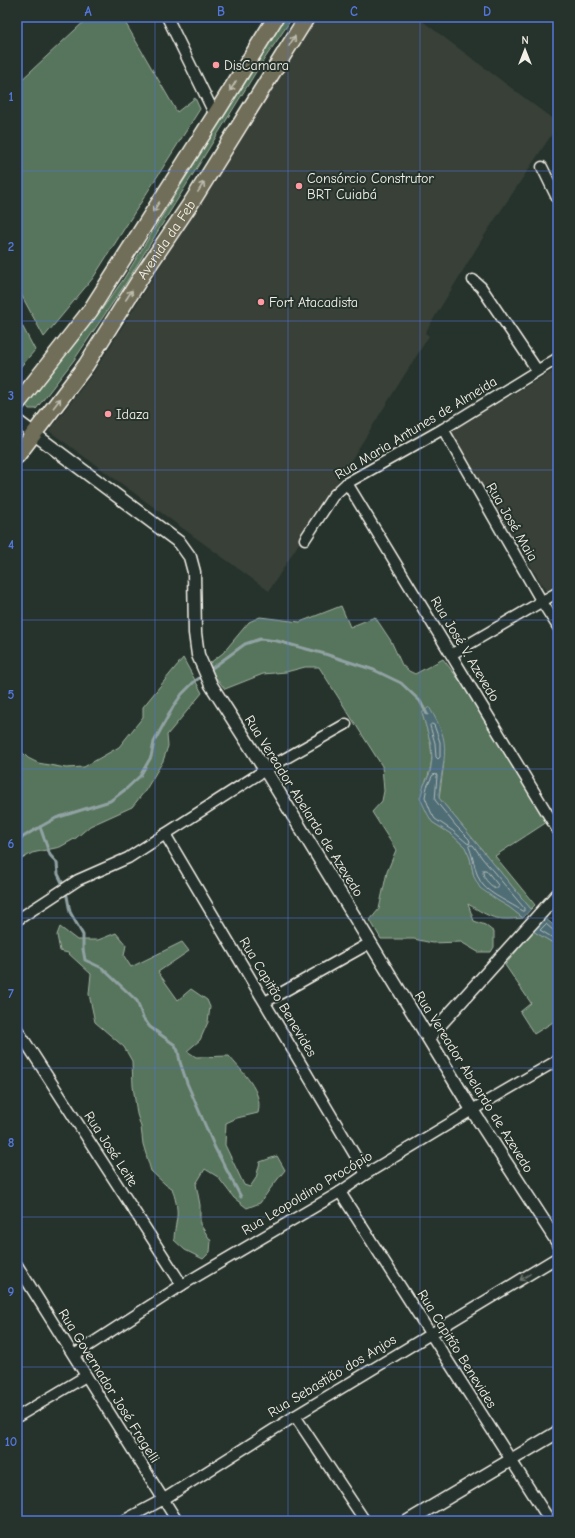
<svg xmlns="http://www.w3.org/2000/svg" width="575" height="1538" font-family="'Comic Neue',sans-serif">
<style>
.built{fill:#394037}
.green{fill:#56745c;stroke:#a5b2a2}
.water{fill:#4f6d75;stroke:#91a2a3}
.lines{fill:none;stroke-linecap:round;stroke-linejoin:round}
.shore{stroke:#b2bcba;stroke-width:1}
.stream{stroke:#91a2a3;stroke-width:3}
.minor-casing{stroke:#f4f1e8;stroke-width:13}
.tertiary-casing{stroke:#f4f1e8;stroke-width:15}
.primary-casing{stroke:#f4f1e8;stroke-width:18}
.minor{stroke:#26332d;stroke-width:10}
.tertiary{stroke:#26332d;stroke-width:12}
.primary{stroke:#706e59;stroke-width:15}
.oneway{stroke:#bfbdaf}
.oneway2{stroke:#6e766e}
.grid{fill:none;stroke:#5377dc;stroke-width:1;stroke-opacity:0.55}
.poi-dot{fill:#ff9aa2;stroke:#26332d;stroke-width:1.5}
.labels{text-anchor:middle;dominant-baseline:central;stroke-width:4;stroke-linejoin:round;paint-order:stroke}
.poi-label{font-size:14px;fill:#f4f1e8;stroke:#26332d;text-anchor:start}
.street-label{font-size:14px;fill:#f4f1e8;stroke:#26332d}
.neatline{fill:none;stroke:#5377dc;stroke-width:1.5}
.grid-label{font-size:13px;text-anchor:middle;font-weight:bold;fill:#5377dc}
</style>
<rect width="100%" height="100%" fill="#26332d"/>
<filter id="ink" filterUnits="userSpaceOnUse"><feTurbulence type="fractalNoise" baseFrequency=".025" numOctaves="2"/><feDisplacementMap in="SourceGraphic" scale="8" xChannelSelector="R" yChannelSelector="G"/><feConvolveMatrix kernelMatrix="1 2 1 2 8 2 1 2 1" color-interpolation-filters="sRGB"/></filter>
<g filter="url(#ink)">
<g class="built">
<path d="M 316,17 L 417,17 L 558,123 L 558,125 L 484,236 L 425,333 L 429,336 L 269,591 L 49,431 L 94,372 Z"/>
<path d="M 558,368 L 558,584 L 546,591 L 450,431 Z"/>
</g>
<g class="green">
<path d="M 89,17 L 122,17 L 177,112 L 195,98 L 200,109 L 93,278 L 44,337 L 17,287 L 17,84 Z"/>
<path d="M 284,17 L 293,17 L 259,67 L 126,283 L 74,360 L 36,409 L 29,409 L 26,405 L 27,400 C 61,361 94,322 123,280 Z"/>
<path d="M 17,316 L 35,350 L 17,371 Z"/>
<path d="M 341,606 L 350,627 L 375,617 L 391,641 L 402,665 L 409,671 L 415,674 L 443,659 L 460,681 L 547,822 L 495,856 L 535,905 L 531,909 L 439,798 L 444,762 L 422,713 C 430,741 438,758 424,785 L 432,822 L 451,834 L 465,847 L 470,858 L 474,877 L 497,900 L 509,907 L 523,918 C 494,921 492,918 468,904 L 474,921 L 485,925 L 494,932 L 494,947 L 491,952 L 478,952 L 461,942 L 432,943 L 414,939 L 381,939 L 370,920 L 379,909 L 387,872 L 396,850 L 372,812 L 382,801 L 384,791 L 382,766 L 319,667 L 305,667 L 286,672 L 263,674 L 225,689 L 206,666 L 223,653 L 249,622 L 260,617 L 300,622 Z"/>
<path d="M 183,658 L 202,693 L 167,735 L 168,746 L 163,761 L 145,791 L 132,807 L 90,826 L 76,838 L 60,847 L 32,853 L 17,862 L 17,747 L 28,758 L 38,763 L 66,768 L 84,767 L 119,747 L 143,717 L 143,707 Z"/>
<path d="M 60,927 L 77,940 L 98,940 L 116,933 L 126,945 L 124,956 L 131,967 L 182,942 L 189,951 L 158,972 L 178,1000 L 191,989 L 207,1000 L 210,1007 L 208,1022 L 200,1040 L 187,1051 L 196,1057 L 229,1056 C 241,1071 264,1091 258,1113 L 237,1118 L 226,1123 L 225,1145 L 244,1185 L 250,1187 L 256,1178 L 260,1162 L 277,1156 L 285,1170 L 270,1189 L 260,1203 L 247,1208 L 234,1198 L 218,1177 L 205,1169 L 196,1184 L 200,1205 L 200,1224 L 211,1241 L 210,1252 L 203,1259 L 185,1250 L 174,1240 C 174,1232 176,1225 177,1217 C 178,1207 175,1198 172,1188 L 166,1185 L 151,1171 L 143,1144 L 141,1127 L 137,1114 L 133,1086 L 132,1061 L 124,1047 L 95,1022 L 89,994 L 91,974 L 68,953 L 60,951 L 57,935 Z"/>
<path d="M 533,931 L 558,946 L 558,1019 L 534,1034 L 520,1012 L 531,1003 L 505,965 Z"/>
</g>
<g class="water">
<path d="M 429,707 C 435,717 442,729 444,741 C 447,760 439,779 439,798 L 531,909 L 523,918 L 509,907 L 497,900 L 480,888 L 474,877 L 470,858 L 465,847 L 451,834 L 432,822 L 427,813 L 420,798 L 424,785 L 430,773 L 432,759 L 431,744 L 422,713 Z"/>
<path d="M 545,918 L 558,929 L 558,946 L 533,931 Z"/>
</g>
<g class="lines">
<g class="shore">
<path d="M 432,724 L 434,725 L 440,742 L 440,757 L 438,759 L 436,757 L 435,743 L 430,726 Z"/>
<path d="M 433,775 L 436,774 L 437,776 L 435,800 L 456,826 L 469,839 L 470,842 L 469,844 L 467,843 L 453,831 L 435,819 L 431,812 L 425,797 L 427,787 Z"/>
<path d="M 470,845 L 473,845 L 482,858 L 524,908 L 524,911 L 522,911 C 511,903 491,895 483,885 C 475,876 474,858 469,847 Z"/>
<path d="M 483,870 L 486,870 L 498,885 L 498,888 L 495,888 C 489,884 482,878 483,870 Z"/>
<path d="M 558,932 L 554,931 L 546,924 L 540,930 L 558,941"/>
</g>
<g class="stream">
<path d="M 208,671 L 245,644 L 260,639 L 277,641 L 325,654 L 374,670 L 401,683 L 420,701 L 427,714"/>
<path d="M 40,827 L 50,855 L 57,863 L 58,874 L 66,891 L 70,912 L 83,935 L 83,949 L 85,960 L 102,968 L 137,1001 L 143,1018 L 150,1027 L 175,1045 L 178,1051 L 180,1062 L 187,1083 L 215,1148 L 241,1197"/>
<path d="M 17,841 L 31,832 L 56,818 L 110,801 L 126,789 L 140,776 L 151,757 L 154,742 L 173,707 L 182,694 L 195,681 L 204,675"/>
</g>
<defs>
<g id="minor">
<path d="M 167,17 L 215,115"/>
<path d="M 555,17 L 558,19"/>
<path d="M 542,167 L 558,200"/>
<path d="M 473,280 L 481,287 L 537,370"/>
<path d="M 443,429 L 542,602 L 558,627"/>
<path d="M 347,483 L 558,831"/>
<path d="M 305,539 L 333,496 L 347,483 L 443,429 L 558,358"/>
<path d="M 452,654 L 558,592"/>
<path d="M 165,834 L 366,1174"/>
<path d="M 17,920 L 78,880 L 128,858 L 265,770 L 346,724"/>
<path d="M 265,1002 L 370,943"/>
<path d="M 17,1029 L 182,1285"/>
<path d="M 340,1192 L 550,1521"/>
<path d="M 17,1265 L 177,1521"/>
<path d="M 74,1355 L 182,1285 L 340,1192 L 366,1174 L 472,1110 L 558,1060"/>
<path d="M 295,1416 L 365,1521"/>
<path d="M 17,1417 L 86,1376"/>
<path d="M 123,1521 L 164,1499 L 295,1416 L 558,1257"/>
</g>
<g id="tertiary">
<path d="M 17,421 L 180,543 L 190,557 L 194,572 L 195,633 L 198,655 L 211,685 L 267,773 L 472,1110 L 558,1243"/>
<path d="M 429,1037 L 558,894"/>
<path d="M 408,1521 L 558,1432"/>
</g>
<g id="primary">
<path d="M 17,404 L 90,311 L 215,115 L 276,17"/>
<path id="s1" d="M 17,456 L 86,365 L 143,274 L 193,200 L 307,17"/>
</g>
</defs>
<use href="#minor" class="minor-casing"/>
<use href="#tertiary" class="tertiary-casing"/>
<use href="#primary" class="primary-casing"/>
<use href="#minor" class="minor"/>
<use href="#tertiary" class="tertiary"/>
<use href="#primary" class="primary"/>
</g>
<defs><path id="oneway-shaft" d="M-6 0H5M1.5-3L5.5 0L1.5 3" fill="none" stroke-width="1.6" stroke-linecap="round" stroke-linejoin="round"/></defs>
<g class="oneway">
<use href="#oneway-shaft" transform="translate(292 41) rotate(-58)"/>
<use href="#oneway-shaft" transform="translate(233 86) rotate(122)"/>
<use href="#oneway-shaft" transform="translate(201 187) rotate(-58)"/>
<use href="#oneway-shaft" transform="translate(156 207) rotate(123)"/>
<use href="#oneway-shaft" transform="translate(129 295) rotate(-57)"/>
<use href="#oneway-shaft" transform="translate(57 403) rotate(-53)"/>
</g>
<use class="oneway2" href="#oneway-shaft" transform="translate(525 1277) rotate(149)"/>
</g>
<path class="grid" d="M 155,17 L 155,1521M 288,17 L 288,1521M 420,17 L 420,1521M 17,171 L 558,171M 17,321 L 558,321M 17,470 L 558,470M 17,620 L 558,620M 17,769 L 558,769M 17,918 L 558,918M 17,1068 L 558,1068M 17,1217 L 558,1217M 17,1367 L 558,1367"/>
<g class="poi-dot">
<circle cx="216" cy="65" r="4"/>
<circle cx="299" cy="186" r="4"/>
<circle cx="261" cy="302" r="4"/>
<circle cx="108" cy="414" r="4"/>
</g>
<g class="labels">
<g class="poi-label">
<text x="224" y="65">DisCamara</text>
<text x="307" y="178">Consórcio Construtor<tspan x="307" dy="16">BRT Cuiabá</tspan></text>
<text x="269" y="302">Fort Atacadista</text>
<text x="116" y="414">Idaza</text>
</g>
<g class="street-label">
<text stroke="none"><textPath href="#s1" startOffset="263">Avenida da Feb</textPath></text>
<text transform="translate(416 428) rotate(-31)">Rua Maria Antunes de Almeida</text>
<text transform="translate(512 522) rotate(60)">Rua José Maia</text>
<text transform="translate(465 649) rotate(59)">Rua José V. Azevedo</text>
<text transform="translate(304 806) rotate(58)">Rua Vereador Abelardo de Azevedo</text>
<text transform="translate(278 997) rotate(59)">Rua Capitão Benevides</text>
<text transform="translate(474 1082) rotate(58)">Rua Vereador Abelardo de Azevedo</text>
<text transform="translate(111 1149) rotate(57)">Rua José Leite</text>
<text transform="translate(307 1193) rotate(-31)">Rua Leopoldino Procópio</text>
<text transform="translate(457 1349) rotate(58)">Rua Capitão Benevides</text>
<text transform="translate(332 1376) rotate(-31)">Rua Sebastião dos Anjos</text>
<text transform="translate(109 1386) rotate(58)">Rua Governador José Fragelli</text>
</g>
</g>
<rect width="575" height="1538" fill="none" stroke="#26332d" stroke-width="44"/>
<g transform="translate(525 50)" stroke="#26332d" stroke-width="3" paint-order="stroke">
<path d="M0-3L7 15L0 10L-7 15Z" fill="#f4f1e8"/>
<text y="-6" font-size="11" font-weight="bold" text-anchor="middle" fill="#f4f1e8">N</text>
</g>
<rect x="22" y="22" width="531" height="1494" class="neatline"/>
<g class="grid-label">
<text x="88" y="16">A</text>
<text x="221" y="16">B</text>
<text x="354" y="16">C</text>
<text x="487" y="16">D</text>
<text x="11" y="101">1</text>
<text x="11" y="251">2</text>
<text x="11" y="400">3</text>
<text x="11" y="549">4</text>
<text x="11" y="699">5</text>
<text x="11" y="848">6</text>
<text x="11" y="998">7</text>
<text x="11" y="1147">8</text>
<text x="11" y="1296">9</text>
<text x="11" y="1446">10</text>
</g>
</svg>
